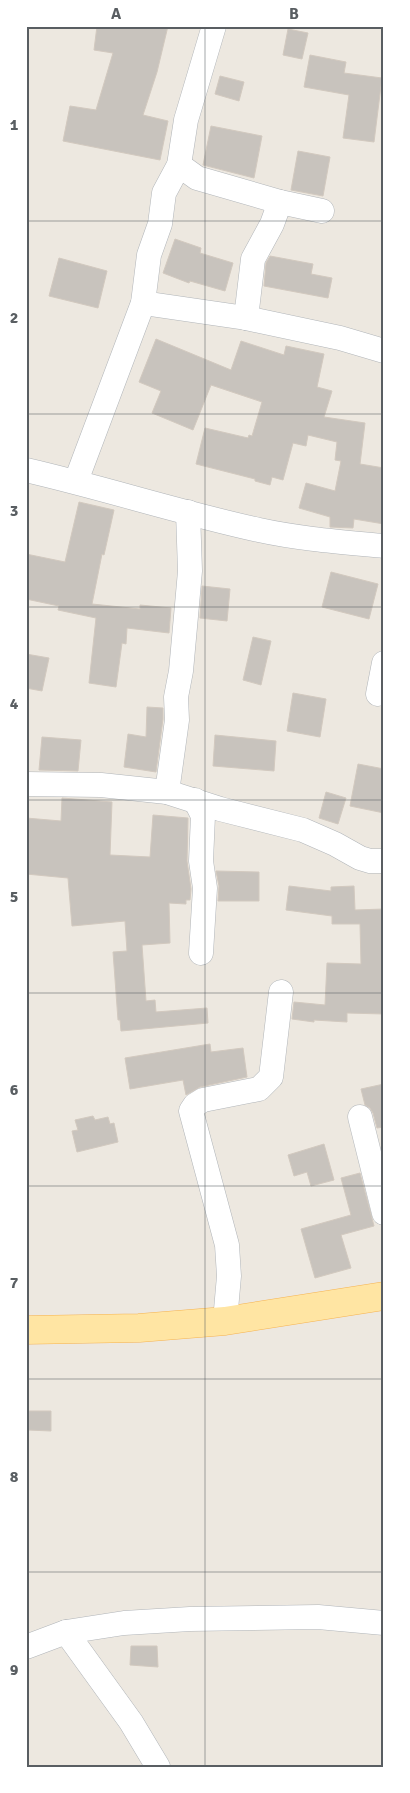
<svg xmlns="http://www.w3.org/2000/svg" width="410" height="1793" font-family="Signika,sans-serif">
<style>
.building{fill:#c8c3bd;stroke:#d2c9bf}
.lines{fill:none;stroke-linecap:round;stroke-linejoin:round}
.minor-casing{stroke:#b1b5b9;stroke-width:25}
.major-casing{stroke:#f6b351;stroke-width:29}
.minor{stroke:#fff;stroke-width:24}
.major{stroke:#ffe5a3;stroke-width:28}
.grid{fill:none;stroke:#595e62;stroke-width:1;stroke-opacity:0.55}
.neatline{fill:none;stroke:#595e62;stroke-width:2}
.grid-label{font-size:16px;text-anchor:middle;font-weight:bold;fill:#595e62}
</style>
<rect width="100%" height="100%" fill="#ede8e0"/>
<g class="building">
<path d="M 97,26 L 168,26 L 157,72 L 143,115 L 168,121 L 160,160 L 63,141 L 70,106 L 96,110 L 113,53 L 94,50 Z"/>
<path d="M 288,29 L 308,33 L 302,59 L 283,55 Z"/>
<path d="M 310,55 L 346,62 L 344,73 L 382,78 L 374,142 L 343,138 L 349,95 L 304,87 Z"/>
<path d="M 220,76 L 244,82 L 239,101 L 215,94 Z"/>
<path d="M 211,126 L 262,136 L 254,178 L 203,165 Z"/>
<path d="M 298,151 L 330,157 L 323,196 L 291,190 Z"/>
<path d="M 175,239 L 201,248 L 200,253 L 233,263 L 225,291 L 190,281 L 189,283 L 163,273 Z"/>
<path d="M 270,256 L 313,264 L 311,274 L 332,278 L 328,298 L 264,286 L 266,263 Z"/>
<path d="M 59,258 L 107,271 L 98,308 L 49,296 Z"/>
<path d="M 156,339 L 231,370 L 241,341 L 284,355 L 286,346 L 324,354 L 317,387 L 332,391 L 324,417 L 365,423 L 360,464 L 384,468 L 384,524 L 354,519 L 353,528 L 330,527 L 330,517 L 299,508 L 306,483 L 335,491 L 341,461 L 335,460 L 337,442 L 308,435 L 306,446 L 293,443 L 283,480 L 272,477 L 270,485 L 255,481 L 255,479 L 196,464 L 205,428 L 248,438 L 249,435 L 252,436 L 262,402 L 211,385 L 193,430 L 152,413 L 161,391 L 139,382 Z"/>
<path d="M 79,502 L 114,510 L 104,555 L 102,554 L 92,604 L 140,609 L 140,605 L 171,608 L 169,633 L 127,628 L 126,644 L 122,643 L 116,687 L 89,683 L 96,618 L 58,610 L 59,606 L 26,599 L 26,554 L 65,562 Z"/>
<path d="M 331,572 L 378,584 L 369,619 L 322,607 Z"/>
<path d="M 202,586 L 230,589 L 227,621 L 200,618 Z"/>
<path d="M 253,637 L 271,641 L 261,685 L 243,680 Z"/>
<path d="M 26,654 L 49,658 L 42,691 L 26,688 Z"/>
<path d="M 293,693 L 326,699 L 320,737 L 287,731 Z"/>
<path d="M 147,707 L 163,708 L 163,719 L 156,772 L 124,767 L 128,734 L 146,737 Z"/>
<path d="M 215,735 L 276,741 L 274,771 L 213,766 Z"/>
<path d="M 42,737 L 81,740 L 78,771 L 39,770 Z"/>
<path d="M 358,764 L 384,769 L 384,813 L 350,806 Z"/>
<path d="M 326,792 L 346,798 L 338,824 L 319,818 Z"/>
<path d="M 62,798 L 112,802 L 110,855 L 150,857 L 153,815 L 188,818 L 187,861 L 191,889 L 190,900 L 186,900 L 186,904 L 169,903 L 170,943 L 142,945 L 146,1001 L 155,1000 L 156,1012 L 207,1008 L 208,1023 L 121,1031 L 120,1020 L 118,1020 L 113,952 L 127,951 L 125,921 L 72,926 L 68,878 L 26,874 L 26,818 L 61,821 Z"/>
<path d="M 216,871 L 259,872 L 259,901 L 218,901 L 219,886 Z"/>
<path d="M 289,886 L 331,891 L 331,887 L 354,886 L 355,910 L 384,909 L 384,1014 L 347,1013 L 347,1022 L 314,1020 L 314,1022 L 292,1019 L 294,1002 L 325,1005 L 327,963 L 361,964 L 360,924 L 332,924 L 332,916 L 286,910 Z"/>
<path d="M 210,1044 L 211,1052 L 243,1048 L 247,1077 L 200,1087 L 186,1095 L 183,1080 L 130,1089 L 125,1058 Z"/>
<path d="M 384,1084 L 384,1127 L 377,1128 L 373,1113 L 370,1108 L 365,1105 L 361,1089 Z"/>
<path d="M 93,1116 L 95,1120 L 108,1117 L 110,1124 L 114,1123 L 118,1142 L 77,1152 L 72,1131 L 78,1130 L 75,1120 Z"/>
<path d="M 324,1144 L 334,1180 L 311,1186 L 307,1172 L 294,1176 L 288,1155 Z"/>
<path d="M 360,1173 L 374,1226 L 341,1235 L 351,1268 L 315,1278 L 301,1229 L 351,1215 L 341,1178 Z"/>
<path d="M 28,1411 L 51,1411 L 51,1431 L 28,1430 Z"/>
<path d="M 131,1646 L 157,1646 L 158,1667 L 130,1665 Z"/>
</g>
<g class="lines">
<defs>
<g id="minor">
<path d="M 179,165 L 197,178 L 280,202 L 272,224 L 253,259 L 246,318"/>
<path d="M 280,202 L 322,211"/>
<path d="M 143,303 L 246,318 L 340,338 L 384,351"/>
<path d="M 26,470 C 104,488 181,513 259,530 C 300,539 342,542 384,546"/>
<path d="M 76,481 L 143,303 L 149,255 L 160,224 L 164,193 L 179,165 L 186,120 L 214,26"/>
<path d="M 378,694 L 384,663"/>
<path d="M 26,784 L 101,785 L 167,792 L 220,809 L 303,830 L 335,844 L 360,858 L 370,861 L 384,861"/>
<path d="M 167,792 L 177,720 L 176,697 L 181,671 L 186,616 L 190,571 L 188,512"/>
<path d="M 195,800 L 203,816 L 201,861 L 205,888 L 201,953"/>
<path d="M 360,1117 L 384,1213"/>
<path d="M 225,1321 L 229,1276 L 227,1245 L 191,1111 L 195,1105 L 203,1100 L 259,1089 L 271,1077 L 281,992"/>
<path d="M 66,1632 L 131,1722 L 158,1767"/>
<path d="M 26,1647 L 66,1632 L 124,1623 L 190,1619 L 318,1617 L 384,1623"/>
</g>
<path id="major" d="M 26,1330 L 139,1328 L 225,1321 L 384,1296"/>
</defs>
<use href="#minor" class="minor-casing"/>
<use href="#major" class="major-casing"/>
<use href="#minor" class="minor"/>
<use href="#major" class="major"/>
</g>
<path class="grid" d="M 205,26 L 205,1767M 26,221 L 384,221M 26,414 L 384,414M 26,607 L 384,607M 26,800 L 384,800M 26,993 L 384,993M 26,1186 L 384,1186M 26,1379 L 384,1379M 26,1572 L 384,1572"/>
<rect width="410" height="1793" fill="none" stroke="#ffffff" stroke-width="55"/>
<rect x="28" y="28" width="354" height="1738" class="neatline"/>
<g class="grid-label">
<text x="116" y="19">A</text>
<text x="294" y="19">B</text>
<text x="14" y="130">1</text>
<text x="14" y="323">2</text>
<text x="14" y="516">3</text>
<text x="14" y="709">4</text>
<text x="14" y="902">5</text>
<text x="14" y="1095">6</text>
<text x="14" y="1288">7</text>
<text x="14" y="1482">8</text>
<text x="14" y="1675">9</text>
</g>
</svg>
